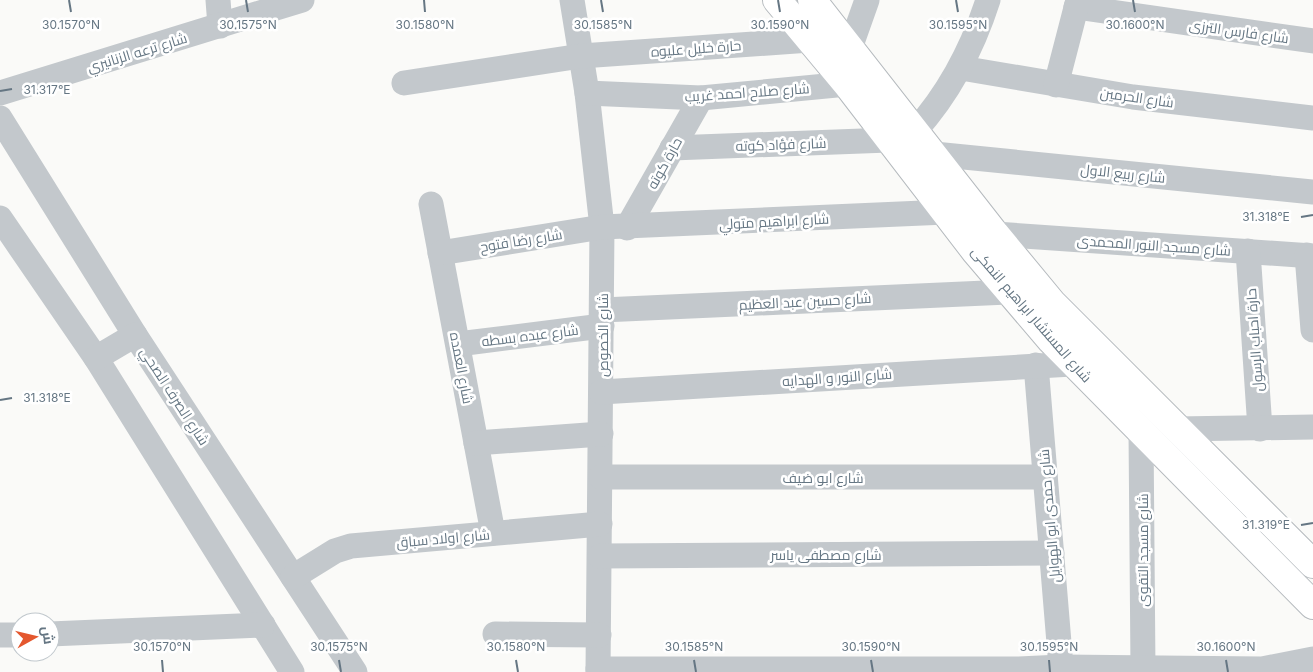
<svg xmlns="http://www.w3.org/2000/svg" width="1313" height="672" font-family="Inter,Cairo,sans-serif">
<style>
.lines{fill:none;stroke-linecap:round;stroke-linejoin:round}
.major-casing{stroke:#b5babe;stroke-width:30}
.minor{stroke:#c3c8cc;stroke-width:25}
.major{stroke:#fff;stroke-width:28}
.ticks{fill:none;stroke:#657683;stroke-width:2}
.labels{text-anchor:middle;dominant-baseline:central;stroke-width:5;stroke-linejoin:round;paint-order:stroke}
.street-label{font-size:14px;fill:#657683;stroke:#fff}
.ticks-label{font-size:12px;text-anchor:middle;fill:#657683;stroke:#fff;stroke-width:5;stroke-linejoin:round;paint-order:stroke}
</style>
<rect width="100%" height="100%" fill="#fafaf8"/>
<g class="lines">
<defs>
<g id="major">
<path d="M 777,0 L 847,84 L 976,252 L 1051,340 L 1313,605"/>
<path d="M 812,0 L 995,234 L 1052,303 L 1313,564"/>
</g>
</defs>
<use href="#major" class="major-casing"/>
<g class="minor">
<path d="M 218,0 L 220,26"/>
<path d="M 572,0 L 587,93 L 602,227 L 598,672"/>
<path d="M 1076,7 L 1313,41"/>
<path d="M 850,48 L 867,0"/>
<path d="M 961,68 L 1133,97 L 1313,118"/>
<path d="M 404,83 L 581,56 L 810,40"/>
<path d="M 1056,85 L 1078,0"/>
<path d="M 0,93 L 302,0"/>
<path d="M 587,93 L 701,98 L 847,84"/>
<path d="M 0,118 L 135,335 L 355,672"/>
<path d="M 915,131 C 950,92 972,50 988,0"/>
<path d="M 672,148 L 889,140"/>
<path d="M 934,154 L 1313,192"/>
<path d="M 431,204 L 493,533"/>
<path d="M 0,218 L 96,358 L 292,672"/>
<path d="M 627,228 L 701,98"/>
<path d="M 995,234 L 1313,256"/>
<path d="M 1248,251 L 1260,429"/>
<path d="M 440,253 L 602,227 L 946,212"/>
<path d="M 1307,255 L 1313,330"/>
<path d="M 602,310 L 1008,292"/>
<path d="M 458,344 L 602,326"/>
<path d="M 96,358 L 135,335"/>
<path d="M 1036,365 L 1061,667"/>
<path d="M 601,392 L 1072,364"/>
<path d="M 1176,429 L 1313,427"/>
<path d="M 1141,432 L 1143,669"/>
<path d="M 476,443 L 601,434"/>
<path d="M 601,477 L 1045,477"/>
<path d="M 600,556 L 1052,553"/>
<path d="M 293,577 L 335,551 L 351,546 L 600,524"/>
<path d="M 50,634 L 263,625"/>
<path d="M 495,634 L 599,635"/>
<path d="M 0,635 L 20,635"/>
<path d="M 598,669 L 1019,669 L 1061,667 L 1262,669 L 1313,659"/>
</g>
<use href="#major" class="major"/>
</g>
<path class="ticks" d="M 69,0 L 71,12M 246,0 L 248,12M 424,0 L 425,12M 601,0 L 603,12M 778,0 L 780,12M 956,0 L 958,12M 1133,0 L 1135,12M 0,91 L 12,89M 1301,217 L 1313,215M 0,400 L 12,398M 1301,525 L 1313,523M 162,660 L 163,672M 339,660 L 341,672M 516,660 L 518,672M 694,660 L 696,672M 871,660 L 873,672M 1049,660 L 1050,672M 1226,660 L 1228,672"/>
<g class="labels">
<g class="street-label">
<text transform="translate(1239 31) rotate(8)">شارع فارس الترزى</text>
<text transform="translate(696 48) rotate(-4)">حارة خليل عليوه</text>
<text transform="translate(137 52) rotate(-17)">شارع ترعه الزنانيري</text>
<text transform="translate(747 92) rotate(-4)">شارع صلاح احمد غريب</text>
<text transform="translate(1137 97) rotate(8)">شارع الحرمين</text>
<text transform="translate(781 144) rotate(-2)">شارع فؤاد كوته</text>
<text transform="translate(664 163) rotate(-61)">حارة كوته</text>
<text transform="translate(1123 173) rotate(6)">شارع ربيع الاول</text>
<text transform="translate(774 221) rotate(-3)">شارع ابراهيم متولي</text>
<text transform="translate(521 240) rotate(-9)">شارع رضا فتوح</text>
<text transform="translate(1154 245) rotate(4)">شارع مسجد النور المحمدى</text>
<text transform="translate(805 301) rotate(-3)">شارع حسين عبد العظيم</text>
<text transform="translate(1032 314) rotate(49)">شارع المستشار ابراهيم النمكى</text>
<text transform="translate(530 335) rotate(-7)">شارع عبده بسطه</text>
<text transform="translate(602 335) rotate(-90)">شارع الخصوص</text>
<text transform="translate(1254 340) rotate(-94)">حارة احباب الرسول</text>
<text transform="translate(462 368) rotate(79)">شارع العمده</text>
<text transform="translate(837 377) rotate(-4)">شارع النور و الهدايه</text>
<text transform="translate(175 396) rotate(57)">شارع الصرف الصحي</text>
<text x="823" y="477">شارع ابو ضيف</text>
<text transform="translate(1049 516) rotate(-95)">شارع حمدى ابو الهوايل</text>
<text transform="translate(443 538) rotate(-5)">شارع اولاد سباق</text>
<text transform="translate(1142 550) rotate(-90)">شارع مسجد التقوى</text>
<text x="826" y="554">شارع مصطفى ياسر</text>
</g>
</g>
<g class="ticks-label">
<text x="71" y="29">30.1570°N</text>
<text x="248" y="29">30.1575°N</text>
<text x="425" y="29">30.1580°N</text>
<text x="603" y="29">30.1585°N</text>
<text x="780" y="29">30.1590°N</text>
<text x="958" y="29">30.1595°N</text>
<text x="1135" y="29">30.1600°N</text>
<text x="47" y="94">31.317°E</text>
<text x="1266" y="221">31.318°E</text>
<text x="47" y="402">31.318°E</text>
<text x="1266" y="529">31.319°E</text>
<text x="162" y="651">30.1570°N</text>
<text x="339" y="651">30.1575°N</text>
<text x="516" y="651">30.1580°N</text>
<text x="694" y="651">30.1585°N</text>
<text x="871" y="651">30.1590°N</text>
<text x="1049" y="651">30.1595°N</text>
<text x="1226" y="651">30.1600°N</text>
</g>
<g transform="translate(35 637) rotate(82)"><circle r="24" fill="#ffffff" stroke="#c1c8cd"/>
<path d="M0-4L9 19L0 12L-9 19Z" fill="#e4572e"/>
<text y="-8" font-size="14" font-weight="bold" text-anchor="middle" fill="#657683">ش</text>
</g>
</svg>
